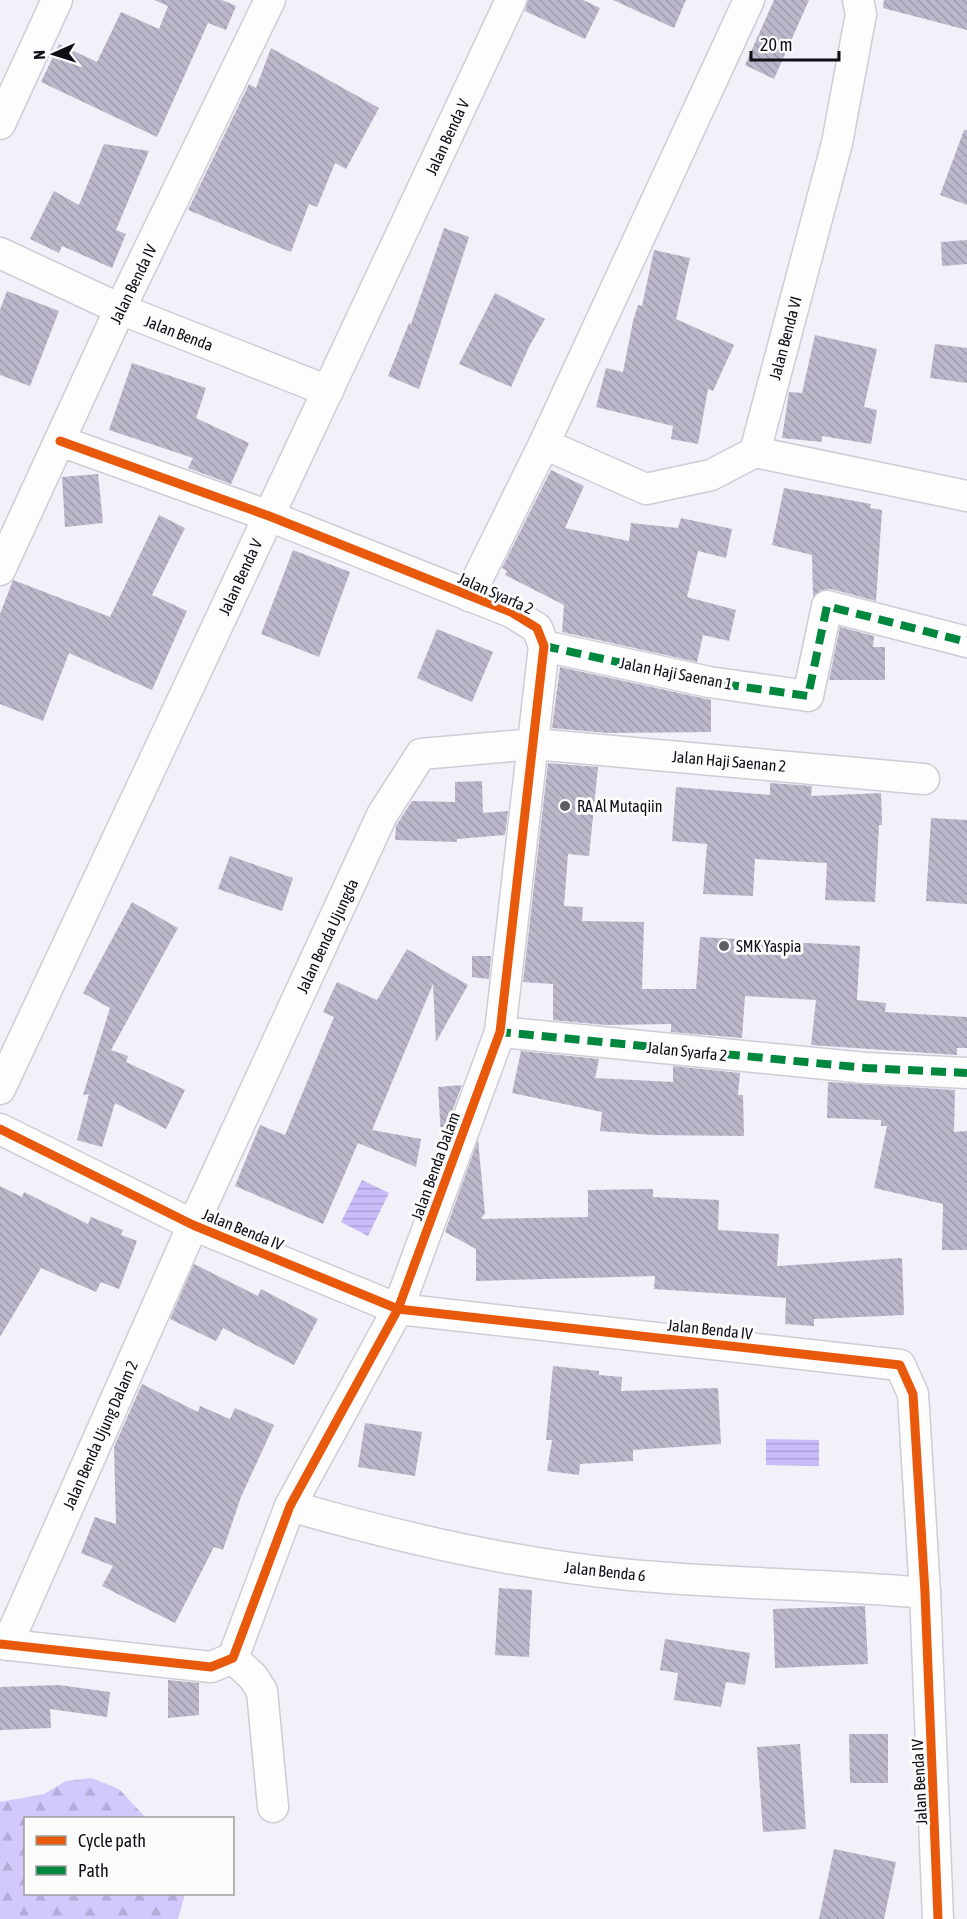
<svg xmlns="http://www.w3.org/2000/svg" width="967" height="1919" font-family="'Asap Condensed',sans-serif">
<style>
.forest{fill:url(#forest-firs)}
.water{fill:url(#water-rules)}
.building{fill:url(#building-back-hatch)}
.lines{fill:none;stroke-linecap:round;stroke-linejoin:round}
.minor-casing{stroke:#ceccd4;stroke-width:33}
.minor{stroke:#fdfdfe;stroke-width:30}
.quiet{stroke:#00873e;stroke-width:8;stroke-dasharray:15 8;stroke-linecap:butt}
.cycleway-casing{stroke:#fcfcfc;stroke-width:13}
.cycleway{stroke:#e8590c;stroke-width:9}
.poi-dot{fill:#5f5e66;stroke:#fcfcfc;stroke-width:2}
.labels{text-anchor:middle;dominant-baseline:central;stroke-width:6;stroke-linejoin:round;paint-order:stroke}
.street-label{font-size:16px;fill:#100f17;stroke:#fcfcfc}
.poi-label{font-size:16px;fill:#100f17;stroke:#fcfcfc;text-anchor:start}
</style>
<defs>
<pattern id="forest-firs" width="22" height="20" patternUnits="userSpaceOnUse" patternTransform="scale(1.5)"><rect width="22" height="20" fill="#d3c8fb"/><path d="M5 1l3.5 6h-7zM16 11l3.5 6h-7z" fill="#b4abd6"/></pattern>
<pattern id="water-rules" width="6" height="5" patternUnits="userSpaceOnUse" patternTransform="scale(1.5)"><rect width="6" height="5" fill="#c9bcf9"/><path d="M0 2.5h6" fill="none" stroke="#aca0d5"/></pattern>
<pattern id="building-back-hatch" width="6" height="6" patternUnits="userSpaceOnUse" patternTransform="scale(1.5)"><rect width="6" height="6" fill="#bcb7ca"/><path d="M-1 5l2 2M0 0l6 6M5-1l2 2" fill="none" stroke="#a19cad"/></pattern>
</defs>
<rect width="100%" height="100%" fill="#f2f0f8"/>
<path class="forest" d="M 92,1778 L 119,1789 L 146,1818 L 26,1818 L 26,1894 L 185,1894 L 178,1919 L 0,1919 L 0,1802 L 44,1794 L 66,1781 Z"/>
<g class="water">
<path d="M 362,1180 L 389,1193 L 368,1236 L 341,1222 Z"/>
<path d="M 766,1439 L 819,1440 L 819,1466 L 766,1465 Z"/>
</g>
<g class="building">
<path d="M 154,0 L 222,0 L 236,6 L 226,30 L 208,23 L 157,137 L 41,82 L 59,44 L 97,62 L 121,12 L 159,29 L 168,6 Z"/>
<path d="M 528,0 L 583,0 L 600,8 L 585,39 L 525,11 Z"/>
<path d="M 613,0 L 686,0 L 674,28 Z"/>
<path d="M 774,0 L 809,0 L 774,79 L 745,65 Z"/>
<path d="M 884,0 L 967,0 L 967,30 L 883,8 Z"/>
<path d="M 271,48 L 379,108 L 346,169 L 335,163 L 317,207 L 309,204 L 291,252 L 188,210 L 249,84 L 256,88 Z"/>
<path d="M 964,130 L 967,130 L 967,205 L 940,195 Z"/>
<path d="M 104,144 L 149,151 L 116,230 L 126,234 L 112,268 L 62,246 L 59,253 L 30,239 L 54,191 L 79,205 Z"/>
<path d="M 444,228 L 469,237 L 419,389 L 388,376 L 409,323 L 411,324 Z"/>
<path d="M 967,240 L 967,264 L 942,266 L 941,242 Z"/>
<path d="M 654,250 L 690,258 L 676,319 L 734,345 L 713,391 L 708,389 L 698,444 L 671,439 L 673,426 L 596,407 L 606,368 L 623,372 L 633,321 L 638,305 L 642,306 Z"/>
<path d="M 7,291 L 59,311 L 30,386 L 0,375 L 0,310 Z"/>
<path d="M 495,293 L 545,319 L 529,347 L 511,387 L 459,364 Z"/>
<path d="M 815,335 L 877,349 L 864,407 L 877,410 L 871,444 L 822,436 L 822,442 L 782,438 L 789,392 L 802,393 Z"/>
<path d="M 935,344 L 967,348 L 967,383 L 930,378 Z"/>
<path d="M 132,363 L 206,388 L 196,418 L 249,443 L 231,484 L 188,468 L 193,458 L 109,430 Z"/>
<path d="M 551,470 L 584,486 L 565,528 L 629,541 L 631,523 L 678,528 L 681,518 L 732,529 L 726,558 L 698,551 L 687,597 L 736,610 L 729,641 L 703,635 L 697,662 L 562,632 L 564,605 L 505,575 L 507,571 L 502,568 Z"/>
<path d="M 98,474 L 103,523 L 65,527 L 62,477 Z"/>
<path d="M 784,488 L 871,504 L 870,508 L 882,510 L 876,601 L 831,589 L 822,590 L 813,597 L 812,555 L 772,545 Z"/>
<path d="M 159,515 L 185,528 L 152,595 L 187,611 L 152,690 L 69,653 L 43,721 L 0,704 L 0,614 L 13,580 L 110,617 Z"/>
<path d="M 293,550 L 350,572 L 319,657 L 261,634 Z"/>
<path d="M 840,627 L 874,636 L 873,647 L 885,647 L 885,680 L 829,680 Z"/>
<path d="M 437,629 L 493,652 L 472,702 L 417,678 Z"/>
<path d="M 560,667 L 711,700 L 711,732 L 607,733 L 552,728 Z"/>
<path d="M 548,763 L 598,767 L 589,856 L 568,854 L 564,906 L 583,907 L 582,921 L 644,922 L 642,989 L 696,989 L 700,937 L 860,946 L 857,1000 L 886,1003 L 885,1012 L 967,1017 L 967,1048 L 957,1048 L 957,1055 L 811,1045 L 816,1000 L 745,996 L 742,1038 L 671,1032 L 671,1024 L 606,1025 L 553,1020 L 553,984 L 523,982 Z"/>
<path d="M 482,781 L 483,813 L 508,811 L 505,835 L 457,839 L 457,842 L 395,840 L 396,826 L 412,801 L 455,802 L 455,782 Z"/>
<path d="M 770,783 L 812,786 L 811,796 L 881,793 L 882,825 L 879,825 L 875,902 L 825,900 L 827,863 L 755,859 L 753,896 L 703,894 L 707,844 L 672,841 L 676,787 L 770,795 Z"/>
<path d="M 931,818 L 967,820 L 967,904 L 926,901 Z"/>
<path d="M 230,856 L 293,878 L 282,911 L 218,889 Z"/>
<path d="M 132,902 L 178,928 L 111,1050 L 128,1056 L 126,1062 L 185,1090 L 166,1129 L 115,1103 L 102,1147 L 77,1140 L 89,1094 L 83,1095 L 110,1008 L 83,993 Z"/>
<path d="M 407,949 L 468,985 L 436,1042 L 433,984 L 372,1130 L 421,1139 L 416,1167 L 358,1143 L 323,1224 L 235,1186 L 260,1125 L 285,1135 L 334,1017 L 323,1012 L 337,982 L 377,1000 Z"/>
<path d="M 472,956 L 491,956 L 489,979 L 472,977 Z"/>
<path d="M 521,1051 L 599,1059 L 595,1078 L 673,1082 L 673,1066 L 740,1073 L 738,1095 L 743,1095 L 744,1136 L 653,1135 L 600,1131 L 602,1112 L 512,1093 Z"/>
<path d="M 828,1082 L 955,1090 L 954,1132 L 967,1131 L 967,1250 L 942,1250 L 943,1204 L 874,1188 L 887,1126 L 881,1126 L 881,1120 L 827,1118 Z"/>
<path d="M 462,1085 L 443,1136 L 441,1136 L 438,1087 Z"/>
<path d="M 478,1140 L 485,1213 L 481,1219 L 588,1217 L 588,1190 L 653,1189 L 653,1197 L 719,1200 L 718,1230 L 779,1234 L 777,1266 L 902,1258 L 904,1315 L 814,1319 L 814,1326 L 785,1324 L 786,1298 L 654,1289 L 655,1276 L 476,1281 L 476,1249 L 445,1232 Z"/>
<path d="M 0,1186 L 22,1197 L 24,1192 L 88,1224 L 91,1217 L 123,1230 L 121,1235 L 137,1241 L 119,1289 L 101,1282 L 96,1292 L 41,1268 L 0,1337 Z"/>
<path d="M 194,1264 L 258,1296 L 261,1289 L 318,1319 L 294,1365 L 223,1328 L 216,1341 L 170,1319 Z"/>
<path d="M 553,1366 L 599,1371 L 599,1375 L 622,1377 L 621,1391 L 718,1388 L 721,1444 L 633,1450 L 633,1461 L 580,1464 L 579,1475 L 547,1471 L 552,1440 L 546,1440 Z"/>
<path d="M 142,1384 L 198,1412 L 200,1406 L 230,1419 L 235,1408 L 274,1425 L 241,1497 L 223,1550 L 214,1547 L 175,1623 L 102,1586 L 113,1566 L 81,1553 L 95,1517 L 116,1524 L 114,1447 Z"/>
<path d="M 365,1423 L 422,1432 L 415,1476 L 358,1467 Z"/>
<path d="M 499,1588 L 532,1590 L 529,1657 L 495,1655 Z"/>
<path d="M 865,1606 L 868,1664 L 775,1668 L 773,1609 Z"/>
<path d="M 665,1639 L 750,1653 L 745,1685 L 726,1682 L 721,1707 L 674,1700 L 678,1673 L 660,1670 Z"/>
<path d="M 168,1680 L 199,1683 L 199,1715 L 168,1718 Z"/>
<path d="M 59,1685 L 110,1692 L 107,1717 L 50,1709 L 51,1728 L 0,1730 L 0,1687 Z"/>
<path d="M 849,1734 L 888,1734 L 888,1783 L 850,1783 Z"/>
<path d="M 800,1744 L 806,1829 L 763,1832 L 757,1747 Z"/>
<path d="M 834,1849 L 896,1862 L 884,1919 L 819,1919 Z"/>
</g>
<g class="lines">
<defs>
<g id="minor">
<path d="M 0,124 L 57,0"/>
<path d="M 0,253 L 120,309 L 328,391"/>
<path d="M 544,444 L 646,489 L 711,475 L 755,452 L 837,143 L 861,14 L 858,0"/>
<path d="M 755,452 L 967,496"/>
<path d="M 0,570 L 120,309 L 270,0"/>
<path d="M 469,596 L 544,444 L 749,0"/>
<path d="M 544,646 L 709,682 L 808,696 L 827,606 L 967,642"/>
<path d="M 500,1032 L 866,1068 L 967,1073"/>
<path d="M 0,1089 L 511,0"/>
<path d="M 0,1129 L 193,1225 L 398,1309 L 900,1365 L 913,1394 L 925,1593 L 938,1919"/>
<path d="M 290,1506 C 402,1538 514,1564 630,1575 C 728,1584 827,1584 925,1593"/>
<path d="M 0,1644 L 211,1667 L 233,1658 L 290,1506 L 398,1309 L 500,1032 L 544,646 L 537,628 L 511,612 L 269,516 L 60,441"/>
<path d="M 7,1645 L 193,1225 L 382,815 L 421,754 L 534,744 L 924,779"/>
<path d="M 233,1658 L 253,1677 L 262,1691 L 273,1807"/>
</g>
</defs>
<use href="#minor" class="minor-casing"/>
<use href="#minor" class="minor"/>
<g class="quiet">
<path d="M 544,646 L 709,682 L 808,696 L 827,606 L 967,642"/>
<path d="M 499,1036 L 500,1032 L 866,1068 L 967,1073"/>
</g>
<defs>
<g id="cycleway">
<path d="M 0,1129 L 193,1225 L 398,1309 L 900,1365 L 913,1394 L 925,1593 L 938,1919"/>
<path d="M 0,1644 L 211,1667 L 233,1658 L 290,1506 L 398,1309 L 500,1032 L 544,646 L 537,628 L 511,612 L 269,516 L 60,441"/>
</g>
</defs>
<use href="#cycleway" class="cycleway-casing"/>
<use href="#cycleway" class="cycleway"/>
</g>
<g class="poi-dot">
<circle cx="565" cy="806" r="6"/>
<circle cx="724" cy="946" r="6"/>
</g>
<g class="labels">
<g class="street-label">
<text transform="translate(447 137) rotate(-65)">Jalan Benda V</text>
<text transform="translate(133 284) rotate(-64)">Jalan Benda IV</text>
<text transform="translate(179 333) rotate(21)">Jalan Benda</text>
<text transform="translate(785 338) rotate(-75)">Jalan Benda VI</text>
<text transform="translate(240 577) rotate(-65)">Jalan Benda V</text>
<text transform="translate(496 593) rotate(24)">Jalan Syarfa 2</text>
<text transform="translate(676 673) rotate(11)">Jalan Haji Saenan 1</text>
<text transform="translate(729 761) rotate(5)">Jalan Haji Saenan 2</text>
<text transform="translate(327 936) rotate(-65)">Jalan Benda Ujungda</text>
<text transform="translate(687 1051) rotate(6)">Jalan Syarfa 2</text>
<text transform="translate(435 1166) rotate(-70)">Jalan Benda Dalam</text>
<text transform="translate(243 1229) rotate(22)">Jalan Benda IV</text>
<text transform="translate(710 1329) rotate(6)">Jalan Benda IV</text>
<text transform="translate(100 1435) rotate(-66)">Jalan Benda Ujung Dalam 2</text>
<text transform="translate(605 1571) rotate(6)">Jalan Benda 6</text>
<text transform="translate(919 1782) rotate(-93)">Jalan Benda IV</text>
</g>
<g class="poi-label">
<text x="577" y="806">RA Al Mutaqiin</text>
<text x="736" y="946">SMK Yaspia</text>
</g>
</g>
<rect x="24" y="1817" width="210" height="78" fill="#fcfcfc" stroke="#9e9da0" stroke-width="1.5"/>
<rect x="36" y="1836" width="30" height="9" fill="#e8590c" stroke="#9e9da0" stroke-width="1.5"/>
<text x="78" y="1847" font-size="18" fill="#100f17">Cycle path</text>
<rect x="36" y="1866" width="30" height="9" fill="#00873e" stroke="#9e9da0" stroke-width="1.5"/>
<text x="78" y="1877" font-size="18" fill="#100f17">Path</text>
<g transform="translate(54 54) rotate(267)" stroke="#fcfcfc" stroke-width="4.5" paint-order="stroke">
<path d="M0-4.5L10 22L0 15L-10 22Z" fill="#100f17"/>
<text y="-9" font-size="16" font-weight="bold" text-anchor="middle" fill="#100f17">N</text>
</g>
<path d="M751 51v9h88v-9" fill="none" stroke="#100f17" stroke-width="3"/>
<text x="760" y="51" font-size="18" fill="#100f17" stroke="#fcfcfc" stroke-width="4.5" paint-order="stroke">20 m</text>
</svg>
